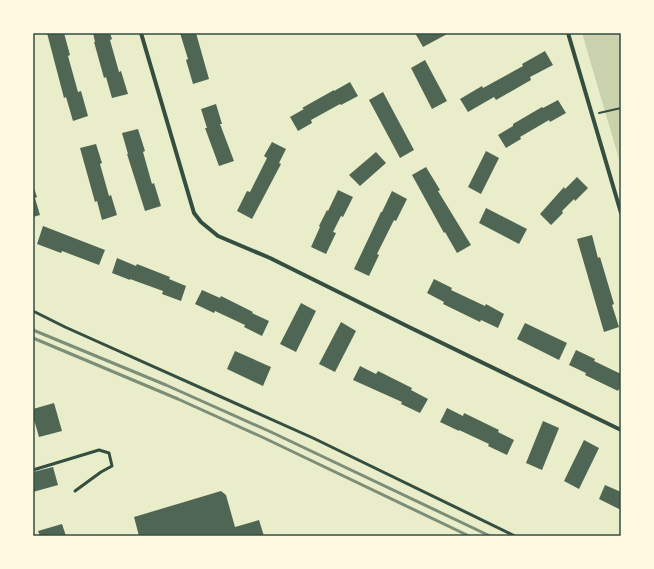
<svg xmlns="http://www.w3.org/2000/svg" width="654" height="569" font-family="'Alegreya Sans',sans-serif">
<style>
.green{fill:#cad2ad}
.building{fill:#4f6655}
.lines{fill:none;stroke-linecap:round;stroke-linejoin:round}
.path{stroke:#344e41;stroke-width:2}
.service{stroke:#344e41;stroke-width:3}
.minor{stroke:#344e41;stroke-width:4}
.rail{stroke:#7c8e77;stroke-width:3}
.neatline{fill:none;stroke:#344e41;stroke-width:1.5}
</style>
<rect width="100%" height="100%" fill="#e9edc9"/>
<path class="green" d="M 582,33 L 621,33 L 621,166 Z"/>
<g class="building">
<path d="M 47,33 L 64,33 L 70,55 L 68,56 L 78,92 L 81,91 L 88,116 L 73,121 L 66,97 L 64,98 Z"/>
<path d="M 93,33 L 110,33 L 112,39 L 110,40 L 119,72 L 121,71 L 128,94 L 112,98 L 106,77 L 104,78 L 94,42 L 95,42 Z"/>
<path d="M 180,33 L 196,33 L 209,79 L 193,84 L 186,60 L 188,59 Z"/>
<path d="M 415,33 L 449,33 L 423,47 Z"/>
<path d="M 545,51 L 553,65 L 530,77 L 531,80 L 496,100 L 494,97 L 468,112 L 460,99 L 482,86 L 483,88 L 523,66 L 522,64 Z"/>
<path d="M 425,60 L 447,101 L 432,109 L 411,68 Z"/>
<path d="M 350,82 L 358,96 L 341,105 L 340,104 L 311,120 L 312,123 L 298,131 L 290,117 L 304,109 L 302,108 L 334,90 L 334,91 Z"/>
<path d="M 383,92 L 414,150 L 400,158 L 369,100 Z"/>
<path d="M 558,100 L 566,113 L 550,122 L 549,120 L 520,137 L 521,139 L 506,148 L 498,135 L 513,126 L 513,124 L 542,107 L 543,108 Z"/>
<path d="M 216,104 L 222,124 L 220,124 L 234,161 L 219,166 L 205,128 L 207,128 L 201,109 Z"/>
<path d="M 138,129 L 145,151 L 143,152 L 152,184 L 154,183 L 161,206 L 145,211 L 127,154 L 128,154 L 122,133 Z"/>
<path d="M 272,142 L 286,149 L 279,163 L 281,164 L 252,219 L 237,211 L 247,191 L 250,192 L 267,158 L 264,156 Z"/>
<path d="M 96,144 L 102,163 L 100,164 L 109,196 L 111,195 L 117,215 L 102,220 L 97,201 L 95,202 L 80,148 Z"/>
<path d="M 486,151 L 499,158 L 481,194 L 468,187 Z"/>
<path d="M 376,152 L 386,163 L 360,186 L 349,175 Z"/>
<path d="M 426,167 L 440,190 L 438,191 L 471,245 L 457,253 L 445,232 L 444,233 L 412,175 Z"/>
<path d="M 577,177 L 588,188 L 575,201 L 574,199 L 562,211 L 563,213 L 551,225 L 540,214 L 564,187 L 565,189 Z"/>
<path d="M 33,185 L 37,197 L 35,198 L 40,215 L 33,217 Z"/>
<path d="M 338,190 L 353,197 L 343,217 L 341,216 L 333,232 L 336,233 L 326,254 L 311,247 L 320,227 L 319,226 L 327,210 L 328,211 Z"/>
<path d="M 392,191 L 407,199 L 396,221 L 394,220 L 377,254 L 379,255 L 369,276 L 354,269 L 381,212 L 382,212 Z"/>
<path d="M 486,208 L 527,229 L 519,244 L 479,223 Z"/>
<path d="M 43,226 L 105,250 L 99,265 L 62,251 L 61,253 L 37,244 Z"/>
<path d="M 592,235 L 598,258 L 600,257 L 614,304 L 612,305 L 619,327 L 604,332 L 577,239 Z"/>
<path d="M 117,258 L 136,266 L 137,264 L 170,277 L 169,279 L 186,286 L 181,301 L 162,294 L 163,291 L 130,279 L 130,280 L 112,273 Z"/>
<path d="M 434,279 L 452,288 L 451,290 L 485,306 L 486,304 L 504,314 L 498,328 L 481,320 L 480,322 L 443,304 L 444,302 L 427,293 Z"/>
<path d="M 202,290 L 220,298 L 221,296 L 253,312 L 252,313 L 269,321 L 262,336 L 244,327 L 245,325 L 215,311 L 214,313 L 195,304 Z"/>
<path d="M 301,303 L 316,311 L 296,352 L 280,344 Z"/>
<path d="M 341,322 L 356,331 L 335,372 L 319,364 Z"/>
<path d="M 525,323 L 567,343 L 559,360 L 517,339 Z"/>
<path d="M 576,350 L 595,359 L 594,361 L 621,374 L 621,390 L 619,389 L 618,391 L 585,375 L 586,373 L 569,365 Z"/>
<path d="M 235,351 L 271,367 L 263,386 L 227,369 Z"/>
<path d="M 360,366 L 376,374 L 378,371 L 412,388 L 411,390 L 428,399 L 420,413 L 401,404 L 402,402 L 353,380 Z"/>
<path d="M 54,403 L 62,431 L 39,437 L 33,416 L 33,409 Z"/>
<path d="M 447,408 L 463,416 L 464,413 L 499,430 L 498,432 L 514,440 L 507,455 L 488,446 L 489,444 L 459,430 L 459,431 L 440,422 Z"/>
<path d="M 543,421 L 559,428 L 542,470 L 526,463 Z"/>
<path d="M 584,440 L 599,448 L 579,489 L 564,481 Z"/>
<path d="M 53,467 L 58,485 L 33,492 L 33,472 Z"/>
<path d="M 605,485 L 621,492 L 621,510 L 599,499 Z"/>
<path d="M 221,491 L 226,495 L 235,527 L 259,520 L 264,536 L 139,536 L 134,517 Z"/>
<path d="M 62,524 L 66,536 L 40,536 L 38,531 Z"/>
</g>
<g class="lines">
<path class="path" d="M 599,113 L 621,108"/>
<g class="service">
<path d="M 33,311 L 65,327 L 313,438 L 515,536"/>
<path d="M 33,470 L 99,450 L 109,453 L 112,466 L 101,472 L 75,491"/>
</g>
<g class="minor">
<path d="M 141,33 L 194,213 L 201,222 L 218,236 L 270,258 L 411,328 L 621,430"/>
<path d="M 568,33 L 621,213"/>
</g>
<g class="rail">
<path d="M 33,330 L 166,385 L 271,432 L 490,536"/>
<path d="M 33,338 L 178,399 L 262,437 L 469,536"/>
</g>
</g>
<rect width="654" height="569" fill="none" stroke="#fefae0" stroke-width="68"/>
<rect x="34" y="34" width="586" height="501" class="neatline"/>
</svg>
